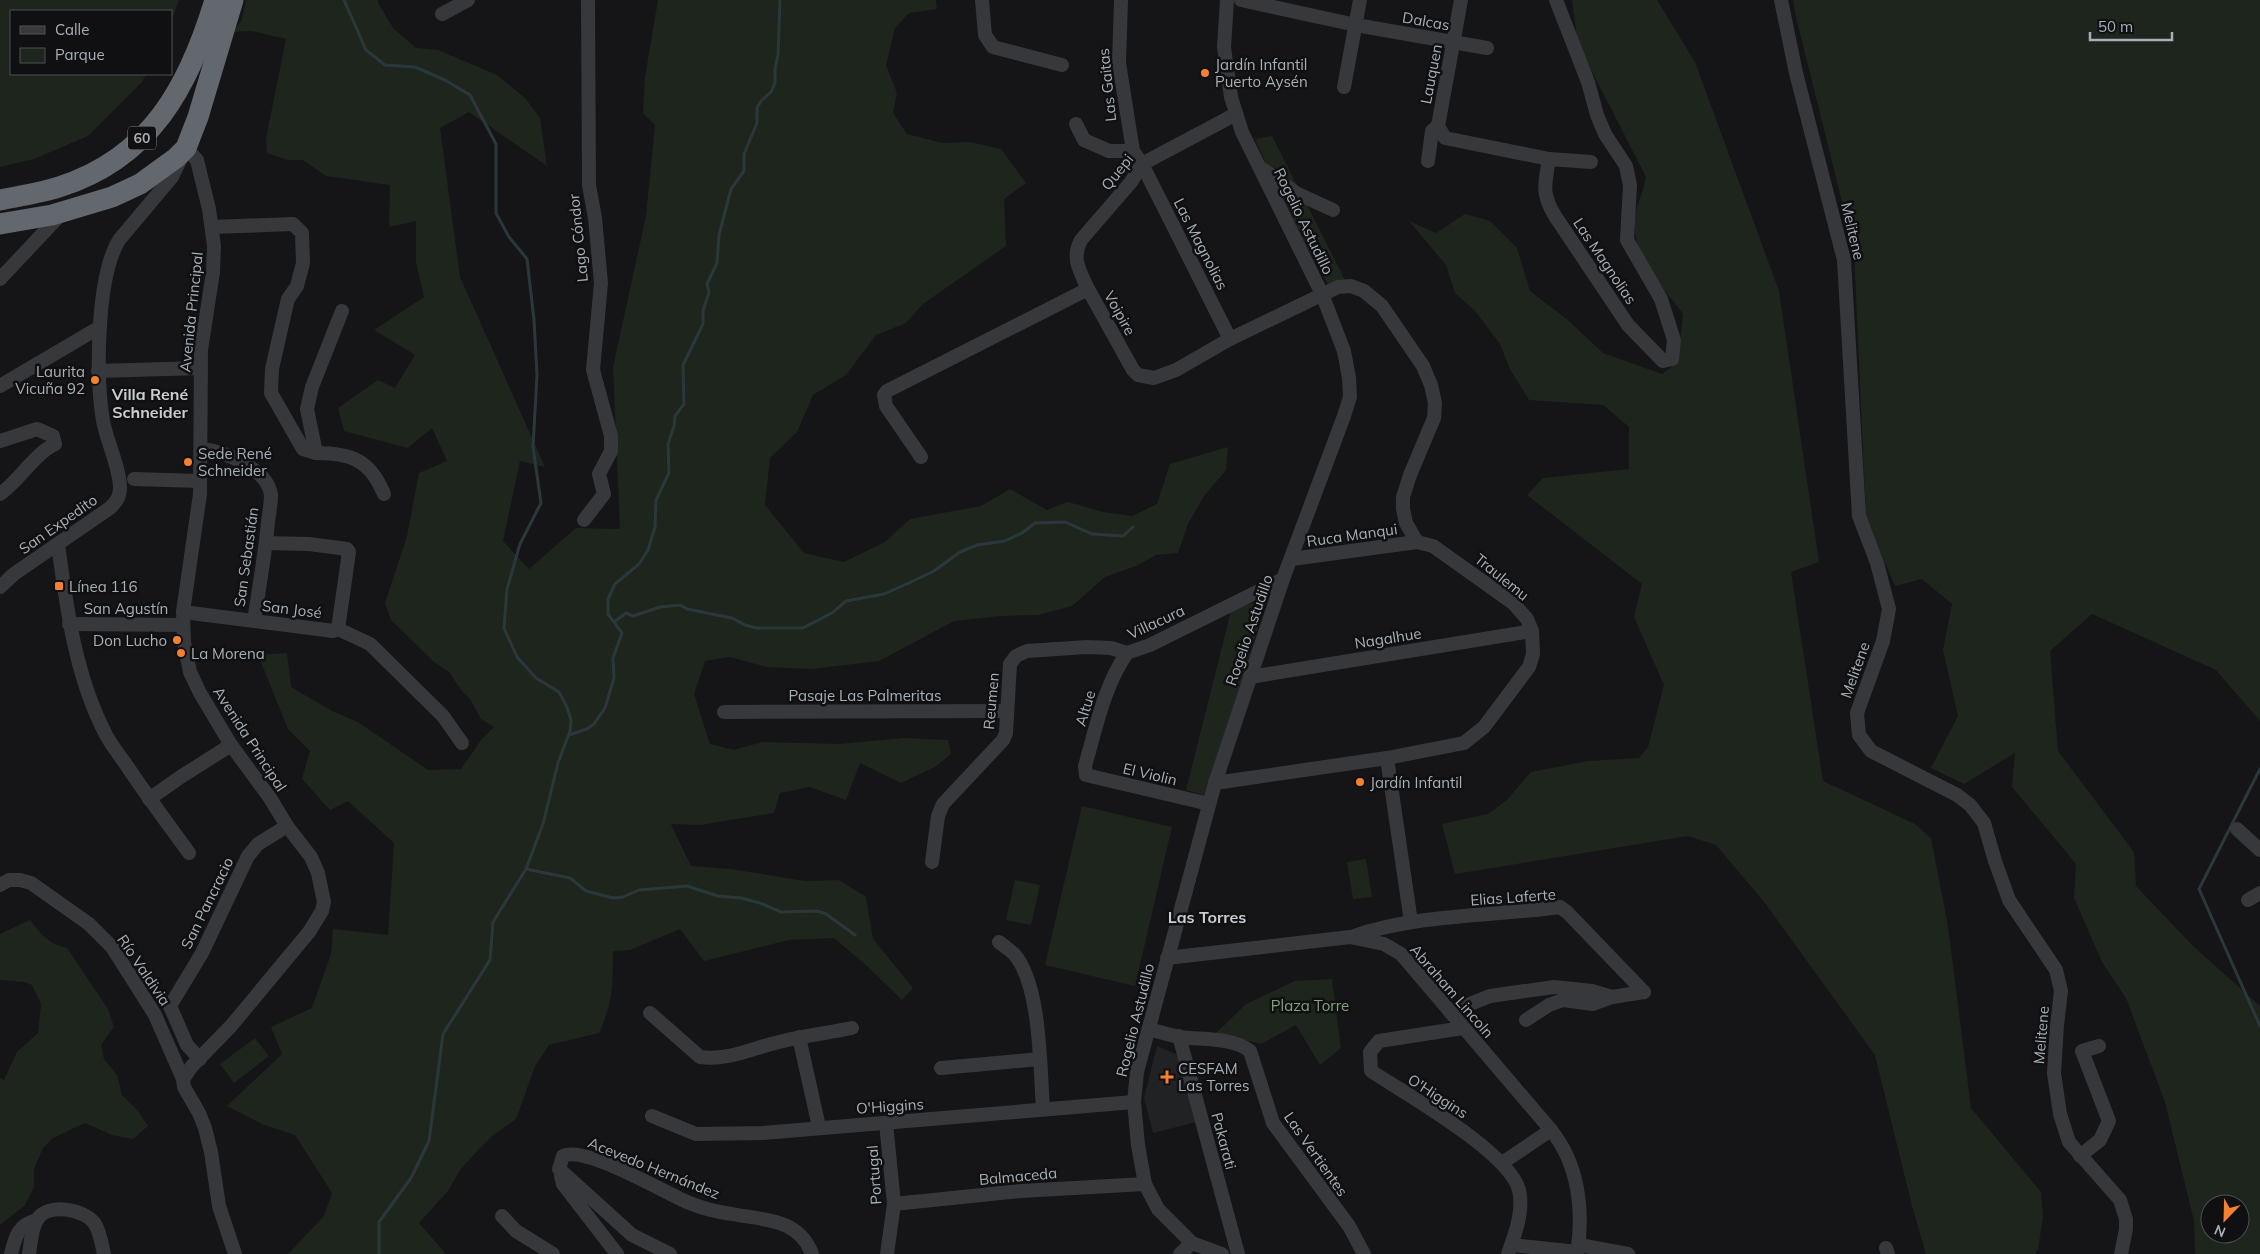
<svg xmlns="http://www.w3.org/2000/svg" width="2260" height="1254" font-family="Mulish,sans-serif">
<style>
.built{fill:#212224}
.green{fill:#1e251d;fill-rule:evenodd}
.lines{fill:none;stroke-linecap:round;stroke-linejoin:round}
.stream{stroke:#2b383b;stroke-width:3}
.minor{stroke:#36383c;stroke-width:14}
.highway{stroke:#62686d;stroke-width:21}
.poi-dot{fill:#f48030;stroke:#101012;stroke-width:2}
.labels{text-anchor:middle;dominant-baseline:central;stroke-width:5;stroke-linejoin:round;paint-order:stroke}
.shield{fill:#101012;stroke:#7a8086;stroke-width:1}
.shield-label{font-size:14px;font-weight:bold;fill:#a7b0b7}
.street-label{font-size:15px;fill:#a7b0b7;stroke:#101012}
.poi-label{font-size:15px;fill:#a7b0b7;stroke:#101012;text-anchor:start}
.park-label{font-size:15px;fill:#84a27d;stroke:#101012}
.neighbourhood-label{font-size:16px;font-weight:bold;fill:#c8ced3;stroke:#101012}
</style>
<rect width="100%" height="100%" fill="#151517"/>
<path class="built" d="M 1157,1046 L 1178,1055 L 1197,1122 L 1153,1133 L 1144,1098 Z"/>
<g class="green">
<path d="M 0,0 L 179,0 L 171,22 L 171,11 L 11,11 L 11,74 L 146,74 L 142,82 L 88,136 L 34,159 L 0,167 Z"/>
<path d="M 246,0 L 378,0 L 379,5 L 394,29 L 416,48 L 438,50 L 497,75 L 525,98 L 540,118 L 547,166 L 469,112 L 440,128 L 460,277 L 545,467 L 520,461 L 503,541 L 529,569 L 576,528 L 620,529 L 613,367 L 646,216 L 655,125 L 643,113 L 645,77 L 658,0 L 936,0 L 937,9 L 909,13 L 895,28 L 886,65 L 897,93 L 893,113 L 907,134 L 942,143 L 970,142 L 1001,149 L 1026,183 L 1004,199 L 1006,246 L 923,304 L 906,323 L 876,335 L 846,375 L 813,395 L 797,432 L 770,458 L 765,505 L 804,553 L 844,562 L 885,542 L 910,519 L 981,506 L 1010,489 L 1047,510 L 1068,502 L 1103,512 L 1132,516 L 1157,504 L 1170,464 L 1228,447 L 1226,470 L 1204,496 L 1188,524 L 1178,553 L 1156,555 L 1136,566 L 1105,577 L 1072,606 L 1038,615 L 1001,616 L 954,621 L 879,661 L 812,669 L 767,667 L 730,657 L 705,661 L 694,694 L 710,744 L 734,750 L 762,742 L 839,744 L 903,738 L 948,740 L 951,754 L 935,767 L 901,783 L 860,763 L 846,800 L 810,787 L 780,793 L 774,813 L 700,825 L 671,824 L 691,866 L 731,869 L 805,881 L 839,880 L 866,897 L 873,939 L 913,988 L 902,1000 L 867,966 L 834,938 L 789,940 L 704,961 L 680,929 L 630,950 L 613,951 C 613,984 613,1002 599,1033 L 549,1045 L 535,1066 L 516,1119 L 492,1136 L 480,1148 L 460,1170 L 448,1191 L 419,1223 L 446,1254 L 288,1254 L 324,1216 L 332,1193 L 295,1135 L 262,1124 L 227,1106 L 282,1054 L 271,1027 L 312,1008 L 331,954 L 333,929 L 388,935 L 394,843 L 348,801 L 330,810 L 302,779 L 310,751 L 288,729 L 258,655 L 287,653 L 291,687 L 332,711 L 358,722 L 428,770 L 461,769 L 481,740 L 494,727 L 481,719 L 470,699 L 461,690 L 449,672 L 434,662 L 391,620 L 385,603 L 407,536 L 419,473 L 447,461 L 432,428 L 408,448 L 344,431 L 338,408 L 378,380 L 395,388 L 415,355 L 374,330 L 424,297 L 416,262 L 416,221 L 389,227 L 390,185 L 326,176 L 303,160 L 288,160 L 267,153 L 266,138 L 286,39 L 252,31 L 232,32 L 242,20 Z"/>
<path d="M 1572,0 L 1657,0 L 1695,62 L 1779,291 L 1819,562 L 1791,572 L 1823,781 L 1915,824 L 1931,838 L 1948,926 L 1971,1108 L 2041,1192 L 2043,1217 L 2038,1249 L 2035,1254 L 1926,1254 L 1912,1206 L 1875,1055 L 1765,903 L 1716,845 L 1688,836 L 1455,874 L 1442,824 L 1488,814 L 1507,800 L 1531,772 L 1588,761 L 1639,758 L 1648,747 L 1664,685 L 1634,617 L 1642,584 L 1527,495 L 1543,478 L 1629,469 L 1629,427 L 1603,405 L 1529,400 L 1510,369 L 1500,344 L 1476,312 L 1455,293 L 1446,265 L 1409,221 L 1436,233 L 1465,214 L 1490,221 L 1517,248 L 1530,291 L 1569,321 L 1603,353 L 1662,374 L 1678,362 L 1683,314 C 1663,287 1631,255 1635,219 C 1636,205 1644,191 1646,177 L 1578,44 Z"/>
<path d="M 1793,0 L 2260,0 L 2260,721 L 2216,670 L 2092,614 L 2050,651 L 2058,751 L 2134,852 L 2136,886 L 2192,945 L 2260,1006 L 2260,1254 L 2195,1254 L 2194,1221 L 2165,1102 L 2126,998 L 2102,962 L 2074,898 L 2076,864 L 2012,787 L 2015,753 L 1964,784 L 1931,768 L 1958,716 L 1943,650 L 1952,604 L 1922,579 L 1895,586 L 1866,518 L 1854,250 L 1795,13 ZM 2210,1204 L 2240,1204 L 2240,1234 L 2210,1234 Z"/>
<path d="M 1272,136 L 1346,282 L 1330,288 L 1290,217 L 1255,139 Z"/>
<path d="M 1266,601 L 1207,796 L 1186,790 L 1232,607 Z"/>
<path d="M 1082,806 L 1172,827 L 1135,986 L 1045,965 Z"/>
<path d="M 1366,859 L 1372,897 L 1353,899 L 1347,862 Z"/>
<path d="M 1015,880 L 1040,885 L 1031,925 L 1006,920 Z"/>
<path d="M 30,920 L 42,935 L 54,944 L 67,948 L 108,1009 L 114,1027 L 101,1045 L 104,1059 L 117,1075 L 122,1095 L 138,1111 L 148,1126 L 133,1139 L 112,1135 L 85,1123 L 53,1138 L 43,1148 L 34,1169 L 34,1187 L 25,1205 L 0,1225 L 0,1078 L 4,1080 L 17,1052 L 38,1033 L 41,1004 L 32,985 L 24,982 L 0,980 L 0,934 Z"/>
<path d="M 1332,979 L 1341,1048 L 1320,1065 L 1296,1025 L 1261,1044 L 1216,1033 L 1246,1004 L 1295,981 Z"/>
<path d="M 255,1038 L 269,1056 L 234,1083 L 220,1064 Z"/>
</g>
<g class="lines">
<g class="stream">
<path d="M 344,0 L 366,50 L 385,65 L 415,67 L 445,80 L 470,95 L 496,144 L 496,213 L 509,237 L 527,259 L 534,320 L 537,375 L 533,447 L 541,503 L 520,544 L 507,589 L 504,628 L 517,657 L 536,678 L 559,692 L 567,707 L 571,720 L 570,731 L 558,763 L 543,824 L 526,869 L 493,922 L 490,960 L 443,1034 L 429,1141 L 411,1178 L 379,1222 L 379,1254"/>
<path d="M 614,622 L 626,613 L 633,616 L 660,607 L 680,605 L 687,609 L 732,618 L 745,625 L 756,628 L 803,628 L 832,613 L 846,601 L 884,594 L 909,583 L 934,571 L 960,552 L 977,545 L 1005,541 L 1022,533 L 1035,523 L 1065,522 L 1092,534 L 1123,536 L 1133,527"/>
<path d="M 569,735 L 587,729 L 594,724 L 605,708 L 614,678 L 613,658 L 622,633 L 608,614 L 608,599 L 615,584 L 639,564 L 648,550 L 655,527 L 656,500 L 669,473 L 668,444 L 674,426 L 675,416 L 684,404 L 683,365 L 703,324 L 703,311 L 709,292 L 707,284 L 717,263 L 719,235 L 731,189 L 744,171 L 744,154 L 757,123 L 757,108 L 761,101 L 771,92 L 775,83 L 775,69 L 778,55 L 780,0"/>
<path d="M 2260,769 L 2199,889 L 2260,1026"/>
<path d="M 526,869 L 570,878 L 586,891 L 613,898 L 623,897 L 639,890 L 687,886 L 718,896 L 741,898 L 760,903 L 781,912 L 817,911 L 826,914 L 855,935"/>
</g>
<g class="minor">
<path d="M 982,0 L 985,35 L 993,47 L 1062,65"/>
<path d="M 1121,0 L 1119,63 L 1133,151 L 1142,164 L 1230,339"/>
<path d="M 1241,0 L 1356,25 L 1487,48"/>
<path d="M 1781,0 L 1796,73 L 1844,260 L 1859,516 L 1877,563 L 1889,609 L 1883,641 L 1857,713 L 1859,735 L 1871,751 L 1957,795 L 1970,805 L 1984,823 L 1995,861 L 2009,900 L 2056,970 L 2061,991 L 2057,1025 L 2054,1073 L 2060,1114 L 2069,1142 L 2120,1200 L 2126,1219 L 2126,1229 L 2121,1254"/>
<path d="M 442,14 L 468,0"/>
<path d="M 1344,87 L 1360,0"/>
<path d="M 1076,124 L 1084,140 L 1109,151 L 1133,151"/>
<path d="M 1438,126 L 1445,138 L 1549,159 L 1591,162"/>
<path d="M 1438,126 L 1461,0"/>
<path d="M 1549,159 C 1545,184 1541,193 1555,216 L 1628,325 L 1663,361 L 1672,359 L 1674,340 L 1661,299 L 1627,240 L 1630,185 L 1626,166 L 1605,134 L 1597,115 L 1588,82 L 1556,0"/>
<path d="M 1428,161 L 1432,131 L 1438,126"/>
<path d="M 1261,168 L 1296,193 L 1333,210"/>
<path d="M 212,227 L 293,224 L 302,233 L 303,263 L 297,286 L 288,299 L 284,316 L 272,369 L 271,393 L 303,449 L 316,453 L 307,409 L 312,387 L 342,311"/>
<path d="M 0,279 L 63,212"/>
<path d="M 1088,289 C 1080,271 1071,258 1081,240 L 1131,182 L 1142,164 L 1236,114"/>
<path d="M 98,371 L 201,368"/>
<path d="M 0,386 L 100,327"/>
<path d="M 0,441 L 37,429 L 53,436 L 55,444 C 33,455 20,480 0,494"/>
<path d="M 202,449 C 224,451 268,469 271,495 C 271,504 269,514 268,522 C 265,555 259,588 254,621"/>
<path d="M 316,453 C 351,453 370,460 384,494"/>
<path d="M 921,457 L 886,406 L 884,395 L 887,391 L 1088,289 L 1133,370 L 1138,375 L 1154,378 L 1176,370 L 1230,339 L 1338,287 L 1351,286 L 1364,291 L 1382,306 L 1423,366 L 1431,385 L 1435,403 L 1434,418 L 1410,475 L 1403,497 L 1403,509 L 1406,523 L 1417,542"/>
<path d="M 134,479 L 199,481"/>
<path d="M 584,520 L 604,494 L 599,474 L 611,451 L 611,436 L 593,370 L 601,283 L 595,218 L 589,185 L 588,0"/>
<path d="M 266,543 L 309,544 L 347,549 L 349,552 L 338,629 L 370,644 L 443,716 L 462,743"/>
<path d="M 58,544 C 67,610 75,675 106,735 C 112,746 120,756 127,766 C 147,796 168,824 189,853"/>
<path d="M 0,587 L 14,574 L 110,508 C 116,502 120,497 120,488 C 120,468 107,442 103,421 C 96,378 96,278 119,240 L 172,177 L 186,148 L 197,160 L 209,209 L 214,246 L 213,272 L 201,350 L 200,494 L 183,612 L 184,642 L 190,672 L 200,693 L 231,745 L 270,798 L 287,826 L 311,857 L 318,873 L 324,902 L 322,911 L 309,932 L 231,1026 L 192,1066 L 183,1079 L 184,1087 L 199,1113 L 205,1128 L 211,1152 L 219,1206 L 235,1254"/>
<path d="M 183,612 L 310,628 L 333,631 L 338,629"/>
<path d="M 69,624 L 183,625"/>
<path d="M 1127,653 C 1104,686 1096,728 1085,766 L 1086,775 L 1209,804"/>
<path d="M 1250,677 L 1532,631"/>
<path d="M 724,712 L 1007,711"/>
<path d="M 1387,758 L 1411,922"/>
<path d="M 1215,783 L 1387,758 L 1464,743 L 1484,727 L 1529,667 L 1533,654 L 1532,631 L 1527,619 L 1513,603 L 1433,546 L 1417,542 L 1292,559"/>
<path d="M 149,799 L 182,776 L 231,745"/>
<path d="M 2237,829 L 2260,850"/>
<path d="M 932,862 L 938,816 L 943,804 L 1003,740 L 1006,733 L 1010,664 L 1016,656 L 1027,651 L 1087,647 L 1111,648 L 1127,653 L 1150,645 L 1283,579"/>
<path d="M 0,885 L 9,880 L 20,880 L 31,883 L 89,924 L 112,947 L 155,1015 L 183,1079"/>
<path d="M 2248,900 L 2260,893"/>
<path d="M 1354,936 C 1417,914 1494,916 1560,907 L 1567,912 L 1644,992"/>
<path d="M 999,942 C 1004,946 1010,950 1014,954 C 1041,984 1040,1069 1043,1109"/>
<path d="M 1167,958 L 1350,937 L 1384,944 L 1401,954 L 1551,1130 C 1579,1165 1584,1211 1577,1254"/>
<path d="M 1450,1012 L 1490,996 L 1554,987 L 1592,991 L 1612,997 L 1644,992"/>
<path d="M 650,1013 L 700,1057 C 728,1061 753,1048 779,1042 C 803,1036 828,1033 852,1028"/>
<path d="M 1526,1020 L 1549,1005 L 1563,1000 L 1593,1004 L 1612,997"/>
<path d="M 1463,1028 L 1379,1041 L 1370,1052 L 1371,1071 C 1406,1094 1509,1152 1519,1190 C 1524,1211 1515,1234 1508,1254"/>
<path d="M 1149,1029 C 1159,1032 1170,1035 1180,1037 C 1201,1040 1233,1037 1250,1051 L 1273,1123 L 1349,1226 L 1364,1254"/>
<path d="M 1179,1036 L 1238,1254"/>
<path d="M 799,1037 L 819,1127"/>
<path d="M 200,1059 L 187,1045 L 170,1006 L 202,953 L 248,856 L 258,844 L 287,826"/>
<path d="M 941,1068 L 1040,1059"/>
<path d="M 652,1116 L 696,1134 L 763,1133 L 1134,1102"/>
<path d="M 886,1123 L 894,1204 L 887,1254"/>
<path d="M 2080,1156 L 2100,1140 L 2109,1121 L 2082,1051 L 2099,1046"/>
<path d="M 1502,1163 L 1551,1130"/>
<path d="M 561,1176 L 563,1184 L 617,1254"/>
<path d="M 894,1204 L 1021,1191 L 1145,1184"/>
<path d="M 502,1216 L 516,1231 L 553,1254"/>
<path d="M 1512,1245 L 1577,1252"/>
<path d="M 1579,1245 L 1628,1254"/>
<path d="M 1886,1248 L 1888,1254"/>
<path d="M 11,1254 C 15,1238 18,1224 37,1220"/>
<path d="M 29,1254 C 31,1243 31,1229 37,1220 C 47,1202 85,1209 95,1224 C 100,1232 102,1245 104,1254"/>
<path d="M 670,1254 L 632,1235 L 559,1169 L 563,1156 C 585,1145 663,1192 687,1202 C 701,1208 716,1212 732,1214 C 763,1220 799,1218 812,1254"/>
<path d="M 1180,1254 L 1192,1243"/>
<path d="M 1222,1254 L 1192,1243 L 1158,1209 L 1145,1184 L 1138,1145 L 1134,1102 L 1137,1072 L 1215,783 L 1283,579 L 1344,416 L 1350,397 L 1349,378 L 1344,351 L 1322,294 L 1242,132 L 1231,97 L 1224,47 L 1227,0"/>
</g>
<g class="highway">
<path d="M 0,200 C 20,196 40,193 59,187 C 151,158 189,86 215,0"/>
<path d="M 0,224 L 52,215 L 112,197 L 140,184 L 176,158 L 186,148 L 198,117 L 233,0"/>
</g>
</g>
<g class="poi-dot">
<circle cx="1205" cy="73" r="5"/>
<circle cx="95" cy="380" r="5"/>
<circle cx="188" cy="462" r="5"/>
<rect x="54" y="581" width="10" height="10" rx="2.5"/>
<circle cx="177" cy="640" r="5"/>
<circle cx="181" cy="653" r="5"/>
<circle cx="1360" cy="782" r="5"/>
<path d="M1164.5 1069.5h5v5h5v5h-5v5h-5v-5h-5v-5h5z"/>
</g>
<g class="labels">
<rect class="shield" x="128" y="126.5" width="28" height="23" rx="4"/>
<g class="shield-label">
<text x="142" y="138">60</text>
</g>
<g class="street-label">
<text transform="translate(1426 21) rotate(10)">Dalcas</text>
<text transform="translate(1431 74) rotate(-79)">Lauquen</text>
<text transform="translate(1107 85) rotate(-96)">Las Gaitas</text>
<text transform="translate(1117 172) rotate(-51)">Quepi</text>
<text transform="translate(1304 221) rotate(64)">Rogelio Astudillo</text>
<text transform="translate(1853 231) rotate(77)">Melitene</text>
<text transform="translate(578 238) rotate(-96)">Lago Cóndor</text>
<text transform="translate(1201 244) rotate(63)">Las Magnolias</text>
<text transform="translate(1605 261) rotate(56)">Las Magnolias</text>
<text transform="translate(191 312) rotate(-84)">Avenida Principal</text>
<text transform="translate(1120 313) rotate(61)">Voipire</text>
<text transform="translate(58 524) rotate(-35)">San Expedito</text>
<text transform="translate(1352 535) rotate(-8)">Ruca Manqui</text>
<text transform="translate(246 557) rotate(-82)">San Sebastián</text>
<text transform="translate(1502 577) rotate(39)">Traulemu</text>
<text x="126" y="608">San Agustín</text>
<text transform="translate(292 609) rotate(7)">San José</text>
<text transform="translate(1156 622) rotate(-25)">Villacura</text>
<text transform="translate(1249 630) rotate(-71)">Rogelio Astudillo</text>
<text transform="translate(1388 638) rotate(-9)">Nagalhue</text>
<text transform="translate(1855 670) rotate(-70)">Melitene</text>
<text x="865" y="695">Pasaje Las Palmeritas</text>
<text transform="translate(991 701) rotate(-85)">Reumen</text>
<text transform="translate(1085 708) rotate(-73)">Altue</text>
<text transform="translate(250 739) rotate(57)">Avenida Principal</text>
<text transform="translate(1150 774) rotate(13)">El Violin</text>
<text transform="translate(1513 897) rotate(-4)">Elias Laferte</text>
<text transform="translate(207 903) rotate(-64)">San Pancracio</text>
<text transform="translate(144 970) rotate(56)">Río Valdivia</text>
<text transform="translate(1452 991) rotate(49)">Abraham Lincoln</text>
<text transform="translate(1135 1020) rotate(-76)">Rogelio Astudillo</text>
<text transform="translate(2041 1035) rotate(-85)">Melitene</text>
<text transform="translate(1438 1096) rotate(33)">O'Higgins</text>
<text transform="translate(890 1106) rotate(-4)">O'Higgins</text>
<text transform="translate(1224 1141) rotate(75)">Pakarati</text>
<text transform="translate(1316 1154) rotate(55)">Las Vertientes</text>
<text transform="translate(654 1168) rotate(22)">Acevedo Hernández</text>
<text transform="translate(874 1175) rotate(-94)">Portugal</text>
<text transform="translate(1018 1176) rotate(-5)">Balmaceda</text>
</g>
<g class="poi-label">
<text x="1215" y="64">Jardín Infantil<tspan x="1215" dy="17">Puerto Aysén</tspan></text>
<text x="85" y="371" text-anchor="end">Laurita<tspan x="85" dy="17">Vicuña 92</tspan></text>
<text x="198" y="453">Sede René<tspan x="198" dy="17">Schneider</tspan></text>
<text x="69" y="586">Línea 116</text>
<text x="167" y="640" text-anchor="end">Don Lucho</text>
<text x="191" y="653">La Morena</text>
<text x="1370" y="782">Jardín Infantil</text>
<text x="1178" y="1068">CESFAM<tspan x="1178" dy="17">Las Torres</tspan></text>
</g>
<g class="park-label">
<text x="1310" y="1005">Plaza Torre</text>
</g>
<g class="neighbourhood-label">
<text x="150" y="394">Villa René<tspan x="150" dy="18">Schneider</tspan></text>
<text x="1207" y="917">Las Torres</text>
</g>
</g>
<rect x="10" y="10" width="162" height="65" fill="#101012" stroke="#4c5054"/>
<rect x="20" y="26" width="25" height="8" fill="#36383c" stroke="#4c5054"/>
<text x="55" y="35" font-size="15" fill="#a7b0b7">Calle</text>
<rect x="20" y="48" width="25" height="15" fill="#1e251d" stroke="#4c5054"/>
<text x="55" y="60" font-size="15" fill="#a7b0b7">Parque</text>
<g transform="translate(2225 1219) rotate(203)"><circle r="24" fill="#101012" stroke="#4c5054"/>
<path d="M0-4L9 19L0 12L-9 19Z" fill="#f48030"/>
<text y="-8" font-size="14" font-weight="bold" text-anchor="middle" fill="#a7b0b7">N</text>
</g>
<path d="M2090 32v8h82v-8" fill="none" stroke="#a7b0b7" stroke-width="2.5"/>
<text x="2098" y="32" font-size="15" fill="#a7b0b7" stroke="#101012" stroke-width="4" paint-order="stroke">50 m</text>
</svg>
